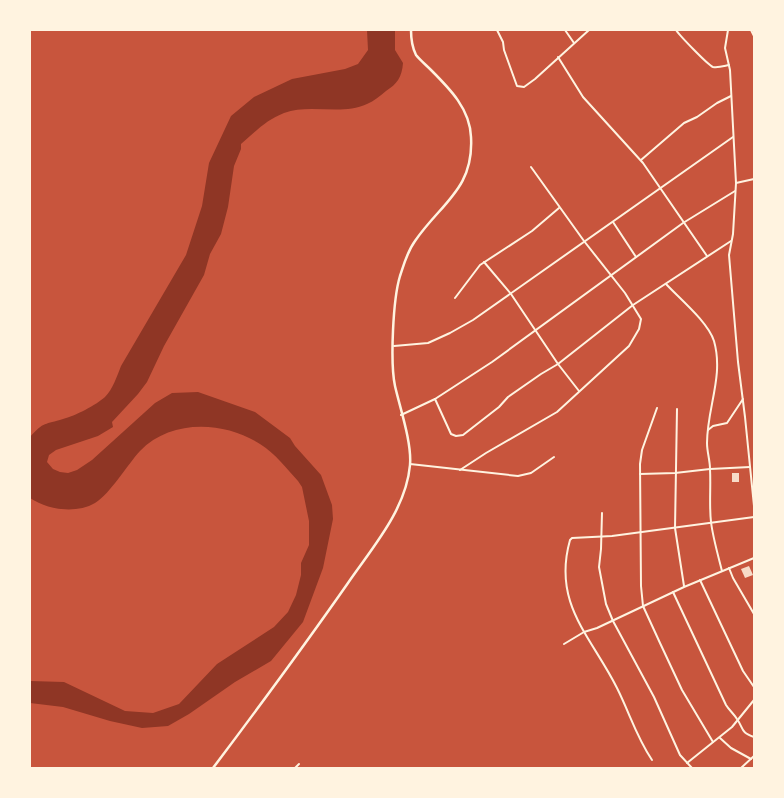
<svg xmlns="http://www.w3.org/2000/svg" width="784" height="798" font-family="'Titillium Web',sans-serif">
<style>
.water{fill:#8f3625}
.building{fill:#f7dbc8}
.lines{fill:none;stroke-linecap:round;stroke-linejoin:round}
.minor{stroke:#fff3e0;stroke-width:2}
.tertiary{stroke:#fff3e0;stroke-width:2.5}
</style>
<rect width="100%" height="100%" fill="#c8553d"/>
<path class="water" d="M 367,30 L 395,30 L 395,50 L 403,63 C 402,77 397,84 386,91 C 380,96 374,101 367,104 C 341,116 310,103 284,113 C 266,120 255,132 241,144 L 241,149 L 234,166 L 228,207 L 221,234 L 210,254 L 204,275 L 164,346 L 147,382 L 138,394 L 112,422 L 113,427 L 98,436 L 56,450 L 49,455 L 47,462 L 53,469 L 60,472 L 68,473 L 77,470 L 92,460 L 155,403 L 172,393 L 198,392 L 255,412 L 290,438 L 295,446 L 321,475 L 332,505 L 333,519 L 323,568 L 303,622 L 271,661 L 235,682 L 189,714 L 168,726 L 142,728 L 110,721 L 63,707 L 30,703 L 30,681 L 64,682 L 125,711 L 153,713 L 179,704 L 217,664 L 274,627 L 288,612 L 296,595 L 301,575 L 301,563 L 309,545 L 309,521 L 302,487 L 298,481 C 287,469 275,453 260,444 C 224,421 171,419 140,451 C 127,465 111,493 95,503 C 76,514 48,510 30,498 L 30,437 C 44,421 45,425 63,419 C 75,416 96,405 105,397 C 113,389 117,376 121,366 L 186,255 L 202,206 L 209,163 L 231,116 L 254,97 L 292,79 L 345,69 L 358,64 L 368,50 Z"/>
<g class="building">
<rect x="732" y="473" width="7" height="9"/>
<path d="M 749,566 L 753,575 L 745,578 L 741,569 Z"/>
</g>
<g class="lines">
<g class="minor">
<path d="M 497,30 L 503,42 L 504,50 L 517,86 L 524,87 L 535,79 L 589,30"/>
<path d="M 565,30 L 574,43"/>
<path d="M 676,30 C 680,36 708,65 713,67 C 718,68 724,66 729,65"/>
<path d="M 728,30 L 725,48 L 730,70 L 736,183 L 733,234 L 729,255 L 738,362 L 745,417 L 754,506"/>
<path d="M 751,30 L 754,36"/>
<path d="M 558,57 L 583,97 L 643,163 L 707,256"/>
<path d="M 641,160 L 684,123 L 697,117 L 717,103 L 731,96"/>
<path d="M 736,183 L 754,179"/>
<path d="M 613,222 L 636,257"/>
<path d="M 484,262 L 511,294 L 558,364 L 579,391"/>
<path d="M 666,284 C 680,299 708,322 714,341 C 724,376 707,408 707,443 C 707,452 710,460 710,469 C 711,487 709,505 711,522 C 713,538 718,555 722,571"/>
<path d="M 455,298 L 480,265 L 532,231 L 559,208"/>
<path d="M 394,346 L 428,343 L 450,333 L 473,320 L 733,137"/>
<path d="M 435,399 L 451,434 L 456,436 L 463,435 L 499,407 L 508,397 L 541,374 L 558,364 L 633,305 L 731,241"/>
<path d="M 657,408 L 642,450 L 640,464 L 641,586 L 643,606 L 660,643 L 682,690 L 713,742"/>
<path d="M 677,409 L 675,528 L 684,586"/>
<path d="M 401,415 L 435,399 L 492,362 L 683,223 L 735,191"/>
<path d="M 708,430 L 713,426 L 727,423 L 743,399"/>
<path d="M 410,464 L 518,476 L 531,473 L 554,457"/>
<path d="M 460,470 L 486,453 L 557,412 L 629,346 L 639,329 L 641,319 L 625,293 L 584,241 L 531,167"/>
<path d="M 640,474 L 675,473 L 710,469 L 750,467"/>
<path d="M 602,513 L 601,549 L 599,567 L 606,604 L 613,621 L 654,697 L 680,755 L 692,768"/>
<path d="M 729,568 L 733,578 L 754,614"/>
<path d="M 700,580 L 743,671 L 754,687"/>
<path d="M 673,592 L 726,705 C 729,710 734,714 737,719 C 744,729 740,732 754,737"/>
<path d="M 564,644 L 584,632 L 597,628 L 684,587 L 754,558"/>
<path d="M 720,738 L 731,748 L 751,759"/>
<path d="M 652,760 C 636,736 630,714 617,688 C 591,636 552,604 570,540 L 572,538 L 612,536 L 754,517"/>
<path d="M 687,763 L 732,727 L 754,700"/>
<path d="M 295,768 L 299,764"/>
<path d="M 741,768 L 754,756"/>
</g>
<path class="tertiary" d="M 213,768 C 259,707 304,646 348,583 C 372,548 406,510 410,465 C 412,443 400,408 395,386 C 390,362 393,299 400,276 C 404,264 407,252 415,241 C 441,203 474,189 471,137 C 470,109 450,89 431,70 C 426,65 420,60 416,55 C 412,47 411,38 411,30"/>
</g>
<rect width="784" height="798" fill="none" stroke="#fff3e0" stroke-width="62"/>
</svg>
